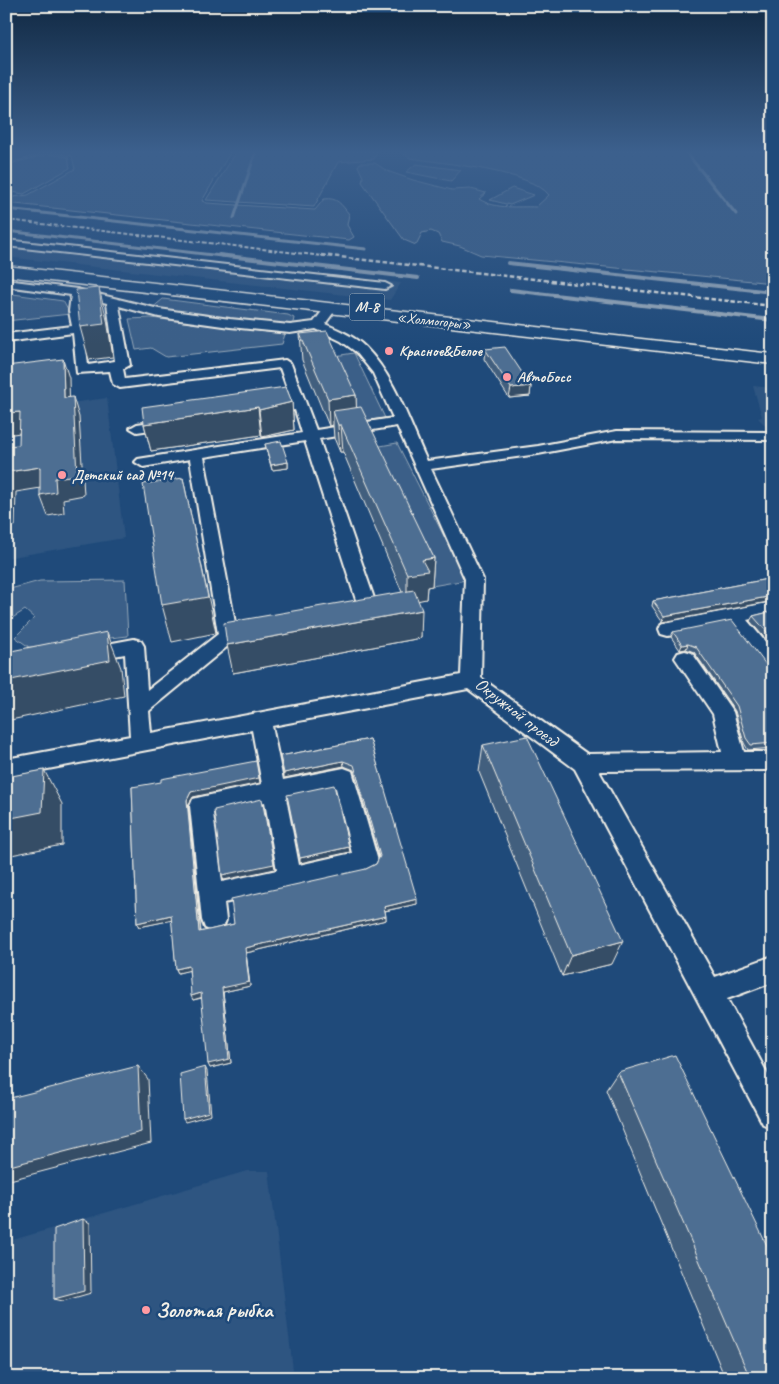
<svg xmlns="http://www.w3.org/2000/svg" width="779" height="1384" font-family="Caveat,sans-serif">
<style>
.built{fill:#2d5581}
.green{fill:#3a5f88;stroke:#97a8b8}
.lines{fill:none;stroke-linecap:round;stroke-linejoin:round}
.stream-far1{stroke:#9cacbb;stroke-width:3}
.stream{stroke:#9cacbb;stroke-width:4}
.minor-casing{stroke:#f4f1e8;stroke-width:4}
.highway-casing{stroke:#f4f1e8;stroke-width:3}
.minor{fill:#1f4a7a;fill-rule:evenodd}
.highway{fill:#1f4a7a;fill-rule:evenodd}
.rail-far1{stroke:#f4f1e8;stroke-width:2;stroke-dasharray:4 2;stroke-linecap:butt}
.rail{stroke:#f4f1e8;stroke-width:2.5;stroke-dasharray:4.5 2.5;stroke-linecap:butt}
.wall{fill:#425f7e;stroke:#f4f1e8}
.shaded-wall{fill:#364d66;stroke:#f4f1e8}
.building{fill:#4d6e92;stroke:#f4f1e8}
.poi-dot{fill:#ff9aa2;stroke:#1f4a7a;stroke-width:2}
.labels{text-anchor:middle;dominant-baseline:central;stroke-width:5;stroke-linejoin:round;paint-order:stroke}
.far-street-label{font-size:15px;fill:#f4f1e8;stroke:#1f4a7a}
.far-poi-label{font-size:15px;font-weight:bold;fill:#f4f1e8;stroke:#1f4a7a;text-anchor:start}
.shield{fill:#1f4a7a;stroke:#b4bfc7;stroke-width:1}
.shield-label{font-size:16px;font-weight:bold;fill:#f4f1e8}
.street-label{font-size:18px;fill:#f4f1e8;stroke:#1f4a7a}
.near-poi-label{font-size:21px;font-weight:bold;fill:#f4f1e8;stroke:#1f4a7a;text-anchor:start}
</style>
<rect width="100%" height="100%" fill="#1f4a7a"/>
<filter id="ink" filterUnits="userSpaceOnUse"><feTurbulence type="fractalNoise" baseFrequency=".02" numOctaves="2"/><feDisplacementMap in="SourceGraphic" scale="10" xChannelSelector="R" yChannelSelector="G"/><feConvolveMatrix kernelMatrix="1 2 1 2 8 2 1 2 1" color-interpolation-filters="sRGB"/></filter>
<g filter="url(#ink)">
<g class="built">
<path d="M 6,238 L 401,283 L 390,300 L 6,257 Z"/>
<path d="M 753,386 L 773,388 L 773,428 L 769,429 L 758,418 L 762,417 Z"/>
<path d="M 107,398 L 124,538 L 6,558 L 6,412 Z"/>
<path d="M 247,1171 L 269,1171 L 294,1378 L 6,1378 L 6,1242 Z"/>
</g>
<g class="green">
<path d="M 6,151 L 231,151 L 202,201 L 207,203 L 315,210 L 324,199 C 337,197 341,204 349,214 L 347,225 L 354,237 L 349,240 L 6,203 L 6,198 L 28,195 L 75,169 L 72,156 L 48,152 L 6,164 Z"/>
<path d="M 237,151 L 377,151 L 374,159 L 338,162 L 314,207 L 206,200 Z"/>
<path d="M 404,151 L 773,151 L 773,283 L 481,255 L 460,246 L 442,242 L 438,234 L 431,231 L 422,233 L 416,245 L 404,240 L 362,182 L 363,177 L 358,166 L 360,163 L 375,163 L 387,171 L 413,180 L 452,190 L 471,189 L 486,193 L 479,199 C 497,210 517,206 536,207 L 549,195 C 531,171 441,163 410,158 L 404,154 Z"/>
<path d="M 48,154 L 68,157 L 70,168 L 24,194 L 6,191 L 6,165 Z"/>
<path d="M 416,164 L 461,170 L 451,181 L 406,172 Z"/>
<path d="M 512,188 L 534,195 L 510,205 L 490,200 Z"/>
<path d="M 6,293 L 63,301 L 70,314 L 6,321 Z"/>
<path d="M 163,299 L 288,315 L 294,318 L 293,323 L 284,326 L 151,309 Z"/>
<path d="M 151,318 L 285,334 L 282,344 L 166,357 L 151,348 L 136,350 L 129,319 Z"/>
<path d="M 354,353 L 385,418 L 357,422 L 328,357 Z"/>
<path d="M 397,443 L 466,580 L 432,586 L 369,448 Z"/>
<path d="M 125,580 L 128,636 L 29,647 L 15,637 L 34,618 L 25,610 L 6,622 L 6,590 L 40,581 Z"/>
</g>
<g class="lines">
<g class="stream-far1">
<path d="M 685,151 L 736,214"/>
<path d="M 6,209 L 366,249"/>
<path d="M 234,218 L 256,151"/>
<path d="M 6,231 L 230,257"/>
</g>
<g class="stream">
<path d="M 219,255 L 418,278"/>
<path d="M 508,263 L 773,292"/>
<path d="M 511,290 L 773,320"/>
</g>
<defs>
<g id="minor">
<path d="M 6,240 L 385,283 L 391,286 L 385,289 L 6,246 Z"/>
<path d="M 6,280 L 77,289 L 159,309 L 230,319 L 290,325 L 314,322 L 326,306 L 334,306 L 336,309 L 325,324 C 339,330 354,336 365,347 C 396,378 409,423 427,461 L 538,446 L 617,431 L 773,432 L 773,440 L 617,439 L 538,454 L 431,469 L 483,579 L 481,678 L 587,754 L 722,752 L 713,714 L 675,658 L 678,653 L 685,651 L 692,653 L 733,712 L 744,752 L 773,752 L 773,770 L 599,771 L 715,977 L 773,956 L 773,982 L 727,999 L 773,1084 L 773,1128 L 763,1124 L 575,769 L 468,689 L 272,726 L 283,780 L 344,768 L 352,771 L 378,861 L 374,868 L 366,872 L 224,903 L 226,920 L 223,928 L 214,932 L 205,928 L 202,920 L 190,806 L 193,799 L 201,797 L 262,784 L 252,730 L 6,777 L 6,759 L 130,736 L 125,654 L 87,661 L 80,659 L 77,654 L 80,649 L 134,639 L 141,641 L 144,646 L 147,690 L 218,634 L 190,459 L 143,467 L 135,462 L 138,459 L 302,433 L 295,410 L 265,414 L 258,410 L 265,406 L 292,402 L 280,368 L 120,388 L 113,384 L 110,371 L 77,373 L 73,333 L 6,342 L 6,334 L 72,326 L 69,311 L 71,295 L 6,286 ZM 82,297 L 107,303 L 115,361 L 88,365 C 86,343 80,319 82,297 ZM 119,306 L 159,317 L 230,327 L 290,333 L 316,329 L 341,341 L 356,352 L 373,373 L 393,418 L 316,430 L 291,364 L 285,360 L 125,379 L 123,369 L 130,365 ZM 397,426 L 465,579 L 461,675 L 151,733 L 149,711 L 234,641 L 258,636 L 260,631 L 258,626 L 251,624 L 236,628 L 204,457 L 305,441 L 357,603 L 345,606 L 342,610 L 345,614 L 351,616 L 374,611 L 377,607 L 319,439 ZM 336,788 L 352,853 L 299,865 L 286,798 ZM 265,802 L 277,870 L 222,882 L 213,813 Z"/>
<path d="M 172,419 L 179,423 L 177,426 L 137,432 L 130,428 L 137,424 Z"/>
<path d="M 773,602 L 773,614 L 747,620 L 773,651 L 773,672 L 766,670 L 730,623 L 668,636 L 661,634 L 659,629 L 661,624 L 668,622 Z"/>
</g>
<path id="highway" d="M 6,266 L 773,354 L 773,364 L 6,276 Z"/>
</defs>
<use href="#minor" class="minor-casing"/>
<use href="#highway" class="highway-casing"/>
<use href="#minor" class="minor"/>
<use href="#highway" class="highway"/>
<path class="rail-far1" d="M 6,220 L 332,257"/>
<path class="rail" d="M 321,255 L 773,306"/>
</g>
<g class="wall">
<path d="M 300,334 L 356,395 L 356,407 L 434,558 L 432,586 L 427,587 L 426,599 L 418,600 L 421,638 L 233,673 L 402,592 L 343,452 L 340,452 L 334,438 L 333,425 L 329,426 L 302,360 Z"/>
<path d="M 485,349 L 531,386 L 530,396 L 509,398 L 484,359 Z"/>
<path d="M 292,402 L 294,430 L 262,437 L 261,435 L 151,451 L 144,424 Z"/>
<path d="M 265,444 L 288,462 L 288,468 L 272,470 L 266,449 Z"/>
<path d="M 773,578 L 773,601 L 663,622 L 652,606 L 653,601 Z"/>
<path d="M 773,611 L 773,648 L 750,621 L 753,616 Z"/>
<path d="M 673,632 L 773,667 L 773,748 L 748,750 L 744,743 L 735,711 L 694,652 L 686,649 L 680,650 L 671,637 Z"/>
<path d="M 370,739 L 417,904 L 385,911 L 386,920 L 246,953 L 250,986 L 223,992 L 231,1063 L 210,1068 L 202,998 L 193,1000 L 189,970 L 178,973 L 176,969 L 172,920 L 139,927 L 137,923 L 132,787 L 260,783 L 193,797 L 188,805 L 201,932 L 213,929 L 234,924 L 366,869 L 376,864 L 379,857 L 354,770 L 344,766 L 284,778 L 280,756 Z"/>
<path d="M 483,745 L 612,964 L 562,976 L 479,772 Z"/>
<path d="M 618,1072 L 773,1378 L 725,1378 L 606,1090 Z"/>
</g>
<g class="shaded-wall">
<path d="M 99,288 L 107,320 L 113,357 L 89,360 L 80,327 Z"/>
<path d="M 63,359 L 69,378 L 70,418 L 64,398 Z"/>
<path d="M 531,386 L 530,396 L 509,398 L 511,388 Z"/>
<path d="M 356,395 L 357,422 L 333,411 L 333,425 L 329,426 L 328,399 Z"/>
<path d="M 73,397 L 79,417 L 84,495 L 63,499 L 64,513 L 48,516 L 40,495 L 55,478 Z"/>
<path d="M 292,402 L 294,430 L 262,437 L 259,410 Z"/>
<path d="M 258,407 L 261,435 L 151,451 L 144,424 Z"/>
<path d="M 20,412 L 27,432 L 6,435 L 6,413 Z"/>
<path d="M 338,425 L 341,425 L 343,452 L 340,452 Z"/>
<path d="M 288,462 L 288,468 L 272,470 L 271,465 Z"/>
<path d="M 40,467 L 47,487 L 16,492 L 15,526 L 6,527 L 8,472 Z"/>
<path d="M 183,478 L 216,633 L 172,642 L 162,605 Z"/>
<path d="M 434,558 L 432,586 L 427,587 L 426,599 L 407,603 L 407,574 L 422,560 Z"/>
<path d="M 773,596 L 773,601 L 663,622 L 664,616 Z"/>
<path d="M 422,610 L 421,638 L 233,673 L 227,645 Z"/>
<path d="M 107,632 L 121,668 L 124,696 L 6,721 L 6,681 Z"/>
<path d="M 688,644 L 686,649 L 680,650 L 682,645 Z"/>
<path d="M 256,761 L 260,783 L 193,797 L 188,805 L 201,936 L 199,932 L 187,800 L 191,792 Z"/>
<path d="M 343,761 L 344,766 L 284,778 L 284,773 Z"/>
<path d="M 44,770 L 62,804 L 62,845 L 6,856 L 6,819 Z"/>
<path d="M 263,804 L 275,869 L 224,880 L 222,875 Z"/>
<path d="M 349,847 L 350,852 L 300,863 L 300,858 Z"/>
<path d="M 417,899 L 417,904 L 384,911 L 384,907 Z"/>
<path d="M 171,915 L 173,920 L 139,927 L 137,923 Z"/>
<path d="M 386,916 L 386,920 L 246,953 L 250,986 L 223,992 L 231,1063 L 210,1068 L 208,1064 L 222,988 L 245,948 Z"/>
<path d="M 623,941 L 612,964 L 562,976 L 571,955 Z"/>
<path d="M 189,966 L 191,970 L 178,973 L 176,969 Z"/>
<path d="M 201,993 L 203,997 L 193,1000 L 191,996 Z"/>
<path d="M 138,1066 L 148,1079 L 151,1143 L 6,1181 L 6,1167 Z"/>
<path d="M 205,1067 L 207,1071 L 211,1115 L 185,1122 L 183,1119 Z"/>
<path d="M 83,1219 L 90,1223 L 91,1293 L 63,1301 L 54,1299 Z"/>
</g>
<g class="building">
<path d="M 99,288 L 104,324 L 80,327 L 76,290 Z"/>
<path d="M 327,331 L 356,395 L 328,399 L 300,334 Z"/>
<path d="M 505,347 L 531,386 L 511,388 L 485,349 Z"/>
<path d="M 63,359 L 64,398 L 73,397 L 77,475 L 55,478 L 56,492 L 40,495 L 40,467 L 8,472 L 6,505 L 6,446 L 19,445 L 20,412 L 6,413 L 6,366 Z"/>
<path d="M 286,387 L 292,402 L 259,410 L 258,407 L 144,424 L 142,407 Z"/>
<path d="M 361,407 L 434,558 L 422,560 L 428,571 L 407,574 L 341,425 L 338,425 L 333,411 Z"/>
<path d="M 281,441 L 288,462 L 271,465 L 265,444 Z"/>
<path d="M 183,478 L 208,597 L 162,605 L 143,484 Z"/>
<path d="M 773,578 L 773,596 L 664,616 L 653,601 Z"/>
<path d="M 414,590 L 422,610 L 227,645 L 224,623 Z"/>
<path d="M 773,611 L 773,639 L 753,616 Z"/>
<path d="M 732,620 L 767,666 L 773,667 L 773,743 L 751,745 L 746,738 L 737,706 L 696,647 L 688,644 L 682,645 L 673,632 Z"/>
<path d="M 107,632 L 110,660 L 6,681 L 6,652 Z"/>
<path d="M 527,736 L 623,941 L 571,955 L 483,745 Z"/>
<path d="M 370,739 L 417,899 L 384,907 L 386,916 L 245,948 L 249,982 L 222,988 L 229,1059 L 208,1064 L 201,993 L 191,996 L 189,966 L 176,969 L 171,915 L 137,923 L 132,787 L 161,782 L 161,779 L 256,761 L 259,778 L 191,792 L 187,800 L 199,932 L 213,929 L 234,924 L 231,899 L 366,869 L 376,864 L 380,856 L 354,765 L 343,761 L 284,773 L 280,756 Z"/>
<path d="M 44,770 L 42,812 L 6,819 L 6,777 Z"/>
<path d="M 334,785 L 349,847 L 300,858 L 287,795 Z"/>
<path d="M 262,799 L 274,864 L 222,875 L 214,810 Z"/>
<path d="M 675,1055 L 773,1258 L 773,1378 L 750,1378 L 618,1072 Z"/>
<path d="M 138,1066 L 141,1132 L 6,1167 L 6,1099 Z"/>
<path d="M 205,1067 L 209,1112 L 183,1119 L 180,1074 Z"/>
<path d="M 83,1219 L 84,1291 L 54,1299 L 54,1229 Z"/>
</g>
</g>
<linearGradient id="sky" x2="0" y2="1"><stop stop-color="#112943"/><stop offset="0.44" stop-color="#3c608d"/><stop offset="1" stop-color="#3c608d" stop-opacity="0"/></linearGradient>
<rect width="779" height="345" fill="url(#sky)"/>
<g class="poi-dot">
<circle cx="389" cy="351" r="5"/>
<circle cx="507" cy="377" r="5"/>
<circle cx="62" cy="475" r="5"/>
<circle cx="146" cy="1310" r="5"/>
</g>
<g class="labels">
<g class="far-street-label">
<text transform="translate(434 321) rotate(6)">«Холмогоры»</text>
</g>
<g class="far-poi-label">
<text x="399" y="351">Красное&amp;Белое</text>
<text x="517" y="377">АвтоБосс</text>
<text x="72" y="475">Детский сад №14</text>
</g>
<rect class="shield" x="349.5" y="293.5" width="35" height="27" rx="4"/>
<g class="shield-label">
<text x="367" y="307">М-8</text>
</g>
<g class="street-label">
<text transform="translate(517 712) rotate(38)">Окружной проезд</text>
</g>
<g class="near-poi-label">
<text x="156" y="1310">Золотая рыбка</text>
</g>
</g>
<rect width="779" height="1384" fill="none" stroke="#1f4a7a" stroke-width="25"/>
<rect x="12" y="12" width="754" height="1359" fill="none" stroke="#f4f1e8" stroke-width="2" filter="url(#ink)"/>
</svg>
